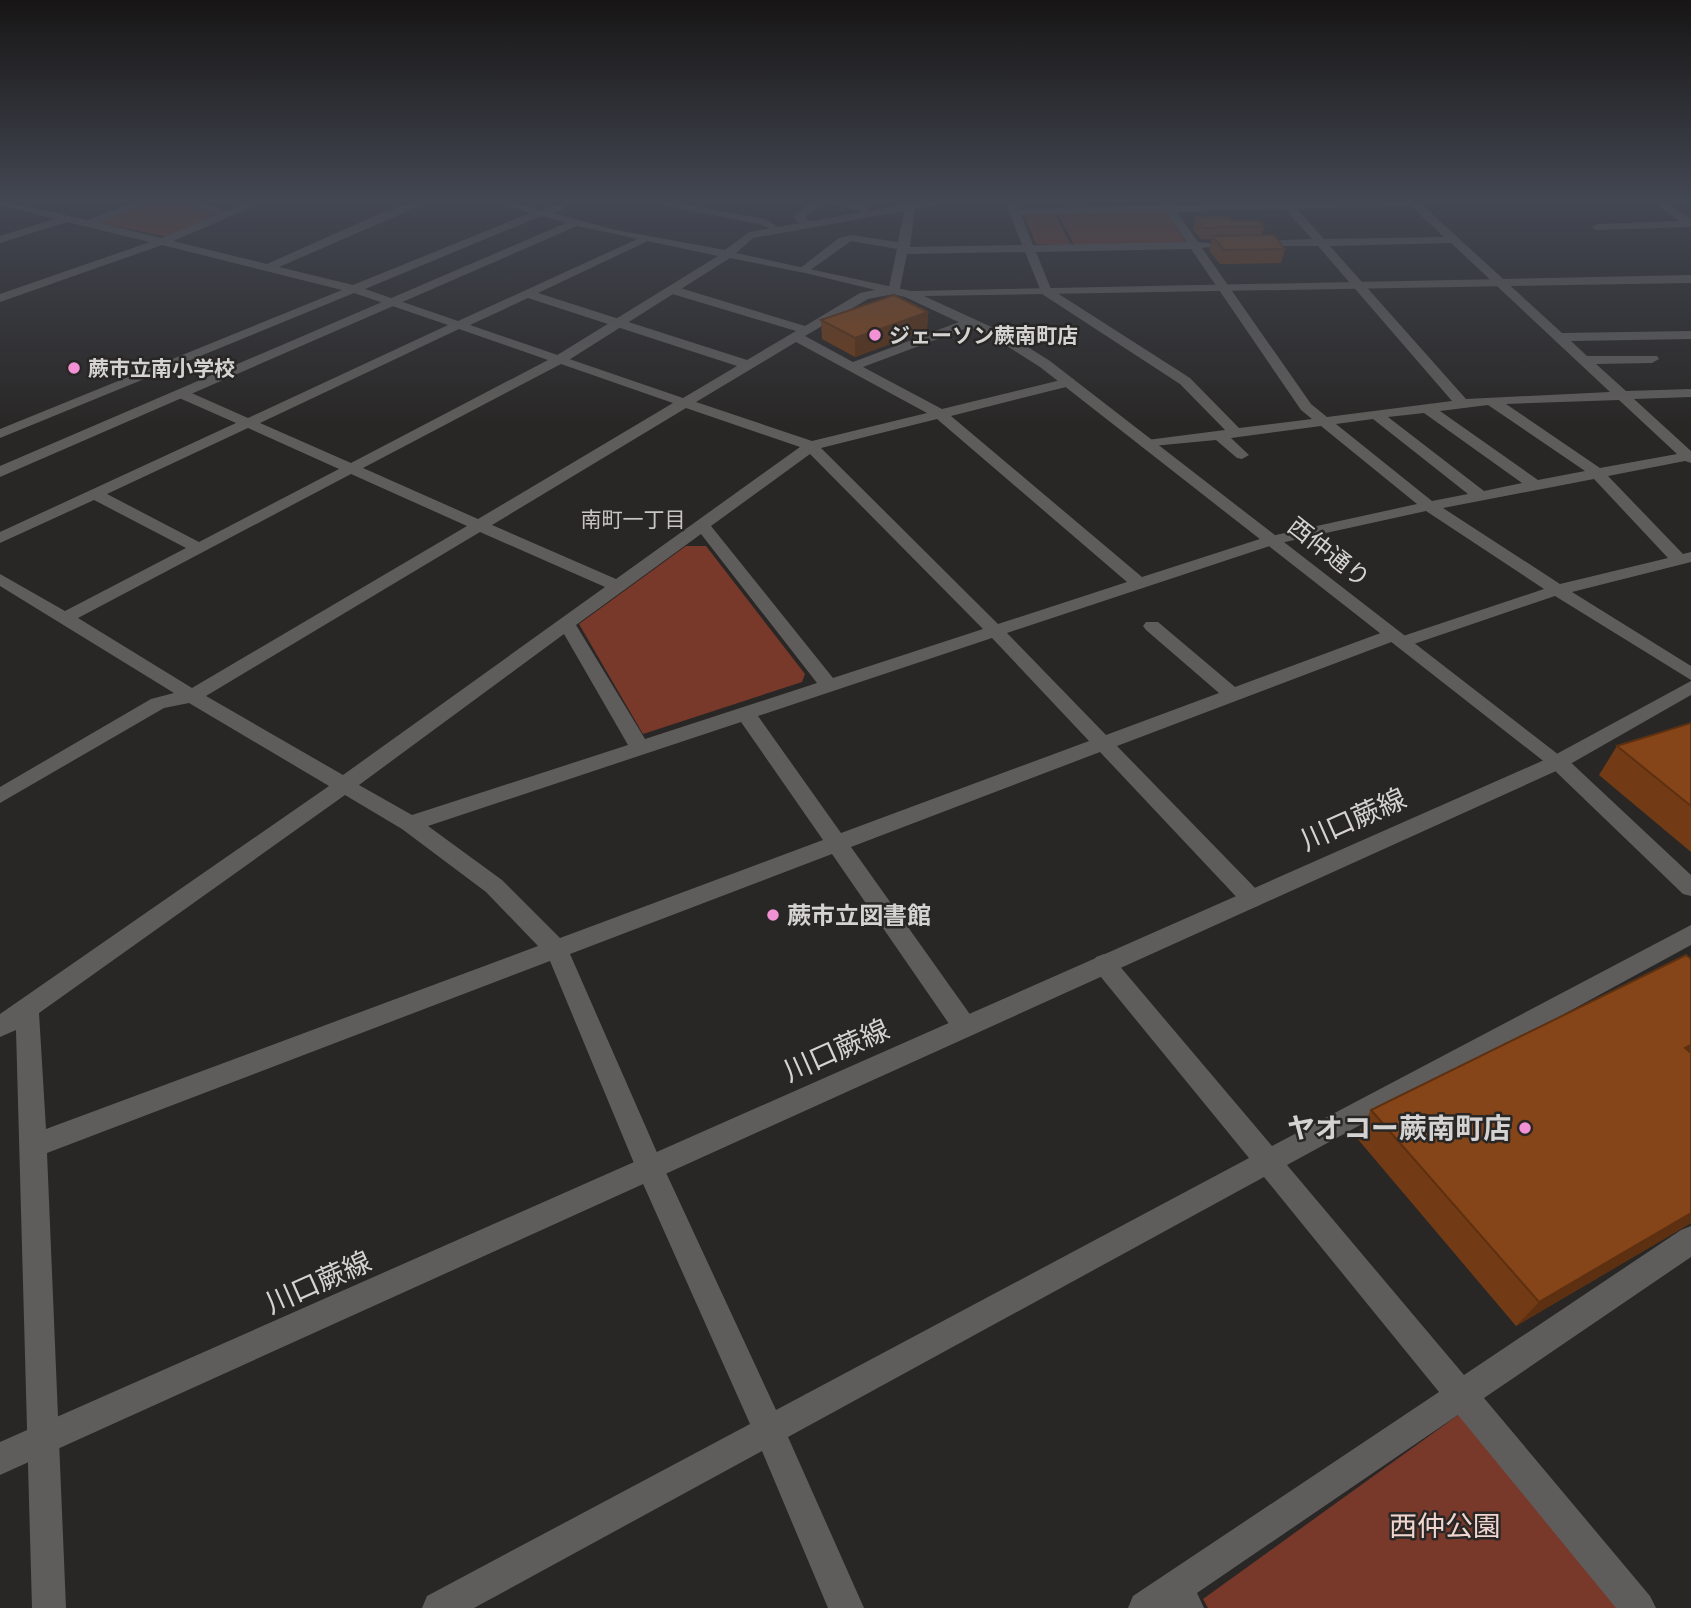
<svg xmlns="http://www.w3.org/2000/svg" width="1691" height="1608" font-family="'Asap Condensed','Noto Sans JP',sans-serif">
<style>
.green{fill:#78382a}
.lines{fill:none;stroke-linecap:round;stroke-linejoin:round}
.minor{fill:#5f5d5b;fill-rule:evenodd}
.tertiary{fill:#5f5d5b;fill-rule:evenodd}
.secondary{fill:#5f5d5b;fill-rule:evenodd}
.wall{fill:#723b15}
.shaded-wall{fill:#5d3011}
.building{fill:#854518;stroke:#5d3011;stroke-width:2}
.poi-dot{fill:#f391d5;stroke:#292726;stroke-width:2.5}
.labels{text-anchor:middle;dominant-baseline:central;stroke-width:5;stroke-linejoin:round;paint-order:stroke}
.far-poi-label{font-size:21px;font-weight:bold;fill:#d5d3d2;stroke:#292726;text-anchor:start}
.far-neighbourhood-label{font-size:21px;fill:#c7c5c2;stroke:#292726}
.street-label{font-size:24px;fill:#d5d3d2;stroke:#292726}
.poi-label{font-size:24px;font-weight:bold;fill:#d5d3d2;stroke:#292726;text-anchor:start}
.near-street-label{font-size:28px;fill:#d5d3d2;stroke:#292726}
.near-poi-label{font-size:28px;font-weight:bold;fill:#d5d3d2;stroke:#292726;text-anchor:end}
.near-park-label{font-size:28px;fill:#f0d5ce;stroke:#292726}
</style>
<rect width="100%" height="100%" fill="#292726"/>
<g class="green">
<path d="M 152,201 L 172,201 L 217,216 L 169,237 L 99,223 L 98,221 Z"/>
<path d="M 1160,211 L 1167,213 L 1186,242 L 1074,245 L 1058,214 Z"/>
<path d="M 1031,214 L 1055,214 L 1071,245 L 1036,244 L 1024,216 Z"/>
<path d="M 686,546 L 706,546 L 805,674 L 802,682 L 643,734 L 579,624 Z"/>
<path d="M 1461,1413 L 1620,1608 L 1208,1608 L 1203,1599 Z"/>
</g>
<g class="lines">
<g class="minor">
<path d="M 0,201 L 88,220 L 137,201 L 151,201 L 100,223 L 161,238 L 217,215 L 179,201 L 195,201 L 227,211 L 252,201 L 266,201 L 173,241 L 267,264 L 379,214 L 416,201 L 431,201 L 279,267 L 353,285 L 535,211 C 549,210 559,201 575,201 L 550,217 L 541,216 L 365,289 L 458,321 L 644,236 L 648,237 L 648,241 L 538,293 L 747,360 L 796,331 L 669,293 L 669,287 L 677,287 L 805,326 L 860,293 L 889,287 L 897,249 L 851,241 L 809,271 L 799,269 L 839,238 L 851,235 L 898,242 L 905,208 L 899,201 L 910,201 L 915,207 L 910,247 L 1022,245 L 1005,201 L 1015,201 L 1018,209 L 1162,205 L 1159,201 L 1169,201 L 1172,205 L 1280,203 L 1279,201 L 1418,201 L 1562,333 L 1691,331 L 1691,339 L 1571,341 L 1587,356 L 1657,356 L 1659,359 L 1652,363 L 1596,364 L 1626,391 L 1691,389 L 1691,397 L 1634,399 L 1691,451 L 1691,463 L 1685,461 L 1608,476 L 1683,554 L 1691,552 L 1691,562 L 1572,592 L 1691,666 L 1691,680 L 1555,596 L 1408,646 L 1396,646 L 1394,641 L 1117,746 L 1260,893 L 1263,899 L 1260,905 L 1252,908 L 1244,905 L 1100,752 L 851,847 L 974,1020 L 977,1027 L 974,1034 L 965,1037 L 956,1034 L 832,854 L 570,954 L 662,1164 L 776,1410 L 1249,1158 L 1096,971 L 1092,964 L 1096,957 L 1104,954 L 1112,957 L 1272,1146 L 1691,925 L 1691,945 L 1287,1165 L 1464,1375 L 1681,1230 L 1691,1226 L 1691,1257 L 1484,1398 L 1650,1596 L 1656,1608 L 1616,1608 L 1458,1415 L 1197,1593 L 1204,1608 L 1128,1608 L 1133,1596 L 1439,1392 L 1264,1177 L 788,1437 L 864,1608 L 828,1608 L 762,1451 L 474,1608 L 422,1608 L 427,1596 L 750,1424 L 636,1168 L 550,961 L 47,1153 L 66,1608 L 32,1608 L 16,1030 L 0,1037 L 0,1014 L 329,786 L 189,703 L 164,708 L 0,803 L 0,787 L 151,699 L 174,693 L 0,586 L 0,574 L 65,611 L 186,548 L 94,500 L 0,543 L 0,532 L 236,423 L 177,397 L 177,391 L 187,391 L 248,418 L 448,325 L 354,293 L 0,438 L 0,429 L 342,290 L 162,245 L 0,302 L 0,294 L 150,242 L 67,222 L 0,243 L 0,236 L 55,219 L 0,205 ZM 1411,206 L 1444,237 L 1324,239 L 1297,209 ZM 1285,209 L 1312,239 L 1252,241 L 1246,244 L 1248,246 L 1318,246 L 1452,401 L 1327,417 L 1311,404 L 1202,248 L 1210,247 L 1210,243 L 1198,242 L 1177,212 ZM 1166,212 L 1187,242 L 1033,245 L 1021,215 ZM 1451,243 L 1610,392 L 1466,399 L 1330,246 ZM 1191,249 L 1301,410 L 1312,419 L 1239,428 L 1190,378 L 1051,289 L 1036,252 ZM 1025,252 L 1042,294 L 1180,384 L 1225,430 L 1147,440 L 1142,441 L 1140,444 L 1142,447 L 1216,440 L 1237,458 L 1242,459 L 1249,455 L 1231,438 L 1321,426 L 1417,504 L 1266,537 L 1142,577 L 951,416 L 1074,385 L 1074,379 L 1069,378 L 942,409 L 863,367 L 975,325 L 975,319 L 967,319 L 853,362 L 805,336 L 868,299 L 899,293 L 907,254 ZM 528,298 L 737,366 L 683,398 L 470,325 ZM 459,329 L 548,360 L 351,463 L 260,423 ZM 796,342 L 927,413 L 812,441 L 696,402 ZM 561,364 L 673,403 L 478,519 L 363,468 ZM 1619,400 L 1677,454 L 1600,468 L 1506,404 ZM 1488,405 L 1585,471 L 1538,480 L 1440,411 ZM 686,408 L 800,447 L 616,579 L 492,525 ZM 1424,413 L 1522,483 L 1484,491 L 1388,417 ZM 937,419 L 1127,582 L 998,624 L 821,448 ZM 1373,419 L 1468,494 L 1432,501 L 1336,424 ZM 248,428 L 339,469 L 199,542 L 107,494 ZM 810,454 L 983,629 L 833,678 L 711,526 ZM 351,474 L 467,526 L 192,688 L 78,618 ZM 1594,479 L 1668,558 L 1560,584 L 1443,508 ZM 1426,511 L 1544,589 L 1400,637 L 1398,631 L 1386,631 L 1235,687 L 1158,622 L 1146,622 L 1143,626 L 1146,630 L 1219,693 L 1106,735 L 1007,633 L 1276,544 ZM 480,532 L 605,587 L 343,775 L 206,696 ZM 701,534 L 817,683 L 645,739 L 576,625 ZM 564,634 L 628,745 L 412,815 L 359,785 ZM 992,638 L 1089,741 L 841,833 L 758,716 ZM 741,722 L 823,840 L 560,938 L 502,880 L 428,826 ZM 345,795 L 402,829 L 486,892 L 538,946 L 46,1129 L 39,1013 Z"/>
<path d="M 642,201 L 665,201 L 766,219 L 780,229 L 775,232 L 763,225 Z"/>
<path d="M 812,201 L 861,204 L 876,213 L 871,216 L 858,210 L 823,203 L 805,217 L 811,224 L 810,226 L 802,226 L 793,217 Z"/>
<path d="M 1652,201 L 1664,201 L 1691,219 L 1691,227 L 1597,230 L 1592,227 L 1597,224 L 1679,221 Z"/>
<path d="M 1558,755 L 1565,757 L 1691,875 L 1691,896 L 1683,894 L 1551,767 L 1548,762 L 1551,757 Z"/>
</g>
<path class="tertiary" d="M 490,201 L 507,201 L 616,230 L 725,250 L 749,232 L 925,201 L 948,201 L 943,204 L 753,238 L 736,253 L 911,291 L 1691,275 L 1691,283 L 924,296 L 1009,335 L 1050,361 L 1568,762 L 1565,767 L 1551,767 L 1040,367 L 999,341 L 905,297 L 805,273 L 730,258 L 564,363 L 554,363 L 554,357 L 718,256 L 577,226 L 0,477 L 0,466 L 566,223 Z"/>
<path class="secondary" d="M 1691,681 L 1691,695 L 1565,767 L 0,1475 L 0,1442 L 1551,757 Z"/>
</g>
<g class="wall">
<path d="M 1196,217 L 1264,226 L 1262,235 L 1285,249 L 1281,263 L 1220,264 L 1209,250 L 1212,239 L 1201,239 L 1193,229 Z"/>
<path d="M 928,312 L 927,330 L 855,357 L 822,339 L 821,320 Z"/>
<path d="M 1691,723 L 1691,852 L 1599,775 L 1617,746 Z"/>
<path d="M 1691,959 L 1691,1223 L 1516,1326 L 1356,1137 L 1371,1110 Z"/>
</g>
<g class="shaded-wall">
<path d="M 928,312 L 927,330 L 855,357 L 855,338 Z"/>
<path d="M 1691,1045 L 1691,1059 L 1685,1048 Z"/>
<path d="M 1691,1213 L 1691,1223 L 1516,1326 L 1539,1302 Z"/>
</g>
<g class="building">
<path d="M 1196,217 L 1228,217 L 1232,221 L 1259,221 L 1264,226 L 1204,228 Z"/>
<path d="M 1274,235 L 1285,249 L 1224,250 L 1212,236 Z"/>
<path d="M 894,295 L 928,312 L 855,338 L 821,320 Z"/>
<path d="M 1691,723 L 1691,806 L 1617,746 Z"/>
<path d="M 1686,955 L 1691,959 L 1691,1045 L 1685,1048 L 1691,1053 L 1691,1213 L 1539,1302 L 1371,1110 Z"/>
</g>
<linearGradient id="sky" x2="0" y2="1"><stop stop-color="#171515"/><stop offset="0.47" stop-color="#434752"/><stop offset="1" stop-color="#434752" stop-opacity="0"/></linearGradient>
<rect width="1691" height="426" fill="url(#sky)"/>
<g class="poi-dot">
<circle cx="875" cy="335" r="7"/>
<circle cx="74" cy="368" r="7"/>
<circle cx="773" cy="915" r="7"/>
<circle cx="1525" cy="1128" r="7"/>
</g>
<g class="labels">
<g class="far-poi-label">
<text x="889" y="335">ジェーソン蕨南町店</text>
<text x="88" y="368">蕨市立南小学校</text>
</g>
<g class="far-neighbourhood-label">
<text x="633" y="519">南町一丁目</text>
</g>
<g class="street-label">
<text transform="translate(1329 552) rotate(38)">西仲通り</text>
</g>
<g class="poi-label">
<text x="787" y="915">蕨市立図書館</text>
</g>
<g class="near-street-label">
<text transform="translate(1353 819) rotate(-24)">川口蕨線</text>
<text transform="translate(836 1050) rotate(-24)">川口蕨線</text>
<text transform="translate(318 1282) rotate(-24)">川口蕨線</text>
</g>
<g class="near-poi-label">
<text x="1511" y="1128">ヤオコー蕨南町店</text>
</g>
<g class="near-park-label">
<text x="1445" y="1526">西仲公園</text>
</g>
</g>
</svg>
